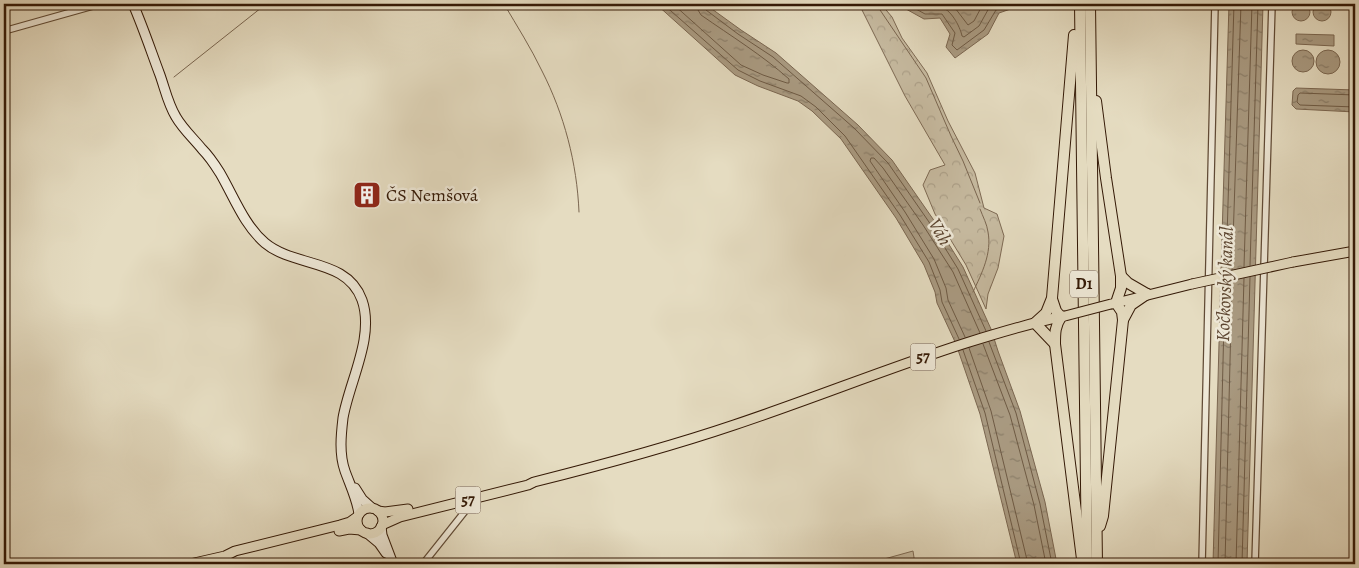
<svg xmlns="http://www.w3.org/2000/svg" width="1359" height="568" font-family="Alegreya,serif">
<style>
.forest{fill:url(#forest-crowns);stroke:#7e6a54}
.park{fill:#c7bba1;stroke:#7e6a54}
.water{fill:url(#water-ripples);stroke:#7a6650}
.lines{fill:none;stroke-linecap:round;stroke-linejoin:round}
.shore{stroke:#6e5a44;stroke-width:1}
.stream{stroke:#7a6650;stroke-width:1}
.street-casing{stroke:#604a35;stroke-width:8}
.secondary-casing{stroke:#341906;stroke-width:11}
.primary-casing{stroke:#341906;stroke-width:11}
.highway-casing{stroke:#341906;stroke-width:12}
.street{stroke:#eee8d7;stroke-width:5.5}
.secondary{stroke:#eee8d7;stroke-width:9}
.primary{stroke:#e5dcc1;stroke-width:9}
.highway{stroke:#e5dcc1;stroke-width:10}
.primary-bridge-casing{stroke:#341906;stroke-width:11;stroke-linecap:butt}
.primary-bridge{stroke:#e5dcc1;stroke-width:9}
.labels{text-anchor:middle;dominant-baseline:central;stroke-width:5;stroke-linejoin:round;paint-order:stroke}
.shield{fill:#eee8d7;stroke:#6c5745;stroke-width:1}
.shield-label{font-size:16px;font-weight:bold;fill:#341906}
.poi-label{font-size:18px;fill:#341906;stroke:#eee8d7;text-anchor:start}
.water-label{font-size:19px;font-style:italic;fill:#5d4631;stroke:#eee8d7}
</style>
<defs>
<pattern id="forest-crowns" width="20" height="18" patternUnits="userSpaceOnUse" patternTransform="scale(1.25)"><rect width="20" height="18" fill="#c7bba1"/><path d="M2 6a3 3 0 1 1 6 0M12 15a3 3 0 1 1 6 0" fill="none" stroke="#aca089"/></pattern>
<pattern id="water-ripples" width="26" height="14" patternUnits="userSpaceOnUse" patternTransform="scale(1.25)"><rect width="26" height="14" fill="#a99a81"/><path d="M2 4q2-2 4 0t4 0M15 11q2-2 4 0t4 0" fill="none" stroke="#8a7d68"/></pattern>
</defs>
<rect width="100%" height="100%" fill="#e5dcc1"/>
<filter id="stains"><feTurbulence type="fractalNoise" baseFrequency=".004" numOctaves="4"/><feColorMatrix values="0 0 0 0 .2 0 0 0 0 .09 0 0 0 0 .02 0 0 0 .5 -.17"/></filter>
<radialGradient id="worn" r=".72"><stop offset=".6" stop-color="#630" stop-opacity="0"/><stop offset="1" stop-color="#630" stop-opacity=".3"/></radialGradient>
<path class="forest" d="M 859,4 L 881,4 L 892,17 L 902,38 L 927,73 L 948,121 L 975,173 L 984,208 L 997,214 L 1004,236 L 998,268 L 988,294 L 986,309 L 966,265 L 935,214 L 923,185 L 930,170 L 945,165 L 905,96 Z"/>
<path class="park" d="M 913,551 L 915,564 L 878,564 L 877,561 Z"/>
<g class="water">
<circle cx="1322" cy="12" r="9"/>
<circle cx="1301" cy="12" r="9"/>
<path d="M 656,4 L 705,4 L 741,30 L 776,53 L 858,125 L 892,160 L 933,219 L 963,267 L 991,329 L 998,351 L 1020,411 L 1045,502 L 1057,564 L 1017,564 L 980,414 L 956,344 L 937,303 L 935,292 L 924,265 L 896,218 L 841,139 L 812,111 L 798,101 L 758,86 L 735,75 Z"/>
<path d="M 897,4 L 1025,4 L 999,13 L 988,34 L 955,58 L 946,47 L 950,34 L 940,18 L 924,19 Z"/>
<path d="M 1229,4 L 1263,4 L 1247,564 L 1213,564 L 1221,270 Z"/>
<path d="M 1296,34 L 1334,35 L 1334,46 L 1296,44 Z"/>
<circle cx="1303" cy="61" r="11"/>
<circle cx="1328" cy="62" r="12"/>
<path d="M 1296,88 L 1355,90 L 1355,112 L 1296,109 L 1292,105 L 1293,91 Z"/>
</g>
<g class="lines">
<g class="shore">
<path d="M 663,4 L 738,70 L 760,81 L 801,96 L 816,107 L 845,136 L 900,215 L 929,262 L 940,290 L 942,302 L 959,339"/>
<path d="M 673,4 L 741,65 L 763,75 L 787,83 L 789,83 L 789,79 C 762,55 731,36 701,15 L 698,10 L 697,4"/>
<path d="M 703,4 L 704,7 L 706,10 L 738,34 L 773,57 L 854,128 L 888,163 L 929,222 L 958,269 L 986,331"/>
<path d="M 907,4 L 925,14 L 942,14 L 955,33 L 952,45 L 957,50 L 984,30 L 996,10 L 1009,4"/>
<path d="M 920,4 C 930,10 930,6 940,7 C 950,8 960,26 962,36 L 964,37 L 979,26 L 989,8 L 993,4"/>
<path d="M 952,4 L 968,25 L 974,21 L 983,4"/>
<path d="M 1355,95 L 1300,93 L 1298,95 L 1297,102 L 1300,105 L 1355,107"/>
<path d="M 1250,266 L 1258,4"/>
<path d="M 1244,267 L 1252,4"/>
<path d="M 1232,270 L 1241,4"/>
<path d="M 1226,271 L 1234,4"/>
<path d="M 965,337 L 948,300 L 946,288 L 934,259 L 905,212 L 870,161 L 871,158 L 874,158 L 883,168 L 923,225 L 953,272 L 980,333"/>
<path d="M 989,342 L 1016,413 L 1040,504 L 1052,564"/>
<path d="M 983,344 L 1010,415 L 1034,505 L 1046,564"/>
<path d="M 969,348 L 991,411 L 1028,564"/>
<path d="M 963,350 L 985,413 L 1021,564"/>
<path d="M 1218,564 L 1225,282"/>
<path d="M 1225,564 L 1232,281"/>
<path d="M 1236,564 L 1244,278"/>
<path d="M 1242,564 L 1250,277"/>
</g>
<g class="stream">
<path d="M 504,4 C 517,26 531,48 542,71 C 564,114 577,163 579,212"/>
<path d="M 876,4 L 926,78 L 951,136 L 963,161 L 980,203"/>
<path d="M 174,77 L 266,4"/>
<path d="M 973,292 C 982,273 992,253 988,232 C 987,224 983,217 980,209"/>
</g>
<defs>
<g id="street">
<path d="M 4,31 L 100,4"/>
<path d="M 423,564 L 466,510"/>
<path d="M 1202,564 L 1215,4"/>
<path d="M 1255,564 L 1272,4"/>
</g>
<g id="secondary">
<path d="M 133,4 C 143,27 151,51 160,75 C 165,89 168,104 176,117 C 183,129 193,138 202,149 C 209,156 215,165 220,173 C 234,197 244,225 265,243 C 295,268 347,258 362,300 C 375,337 349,382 343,418 C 341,435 339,454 345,471 C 350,485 357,499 359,514"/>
<path d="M 355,488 L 362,499 L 372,508"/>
<path d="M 381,527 L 382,535 L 393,564"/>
<path d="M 367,533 L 379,543 L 386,553"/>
</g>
<g id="primary">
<path d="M 1293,262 L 1355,251"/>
<path d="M 1112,304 L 1192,284"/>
<circle cx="370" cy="521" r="13"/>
<path d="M 378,511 L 385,512 L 408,509"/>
<path d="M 382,525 L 400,517 L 528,485 L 534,482 C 602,465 669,447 734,425 C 812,399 888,368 966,343 C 998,333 1031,323 1064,316"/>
<path d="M 339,531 L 349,529 L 361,530"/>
<path d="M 190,564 L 225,556 L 235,551 L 340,525 L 350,522 L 357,517"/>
</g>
<g id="highway">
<path d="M 1080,4 L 1087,564"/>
<path d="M 1090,4 L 1097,564"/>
<path d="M 1096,101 L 1106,178 L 1121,276 L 1121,288 L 1116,303 L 1122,312 L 1123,320"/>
<path d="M 1121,276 L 1128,283 L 1147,294"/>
<path d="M 1052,299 L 1056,311 L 1061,317 C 1055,326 1055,333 1055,344 L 1082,559"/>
<path d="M 1055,344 L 1035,323 L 1046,313 L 1052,298 L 1074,35"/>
<path d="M 1100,526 L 1103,516 L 1123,320 L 1131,305 L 1147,294"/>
</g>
</defs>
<use href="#street" class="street-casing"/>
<use href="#secondary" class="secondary-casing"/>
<use href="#primary" class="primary-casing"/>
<use href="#highway" class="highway-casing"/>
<use href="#street" class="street"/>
<use href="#secondary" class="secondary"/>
<use href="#primary" class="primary"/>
<use href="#highway" class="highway"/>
<defs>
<g id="primary-bridge">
<path d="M 1192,284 L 1293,262"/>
<path d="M 1065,316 L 1111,304"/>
</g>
</defs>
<use href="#primary-bridge" class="primary-bridge-casing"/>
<use href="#primary-bridge" class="primary-bridge"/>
</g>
<defs>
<symbol id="building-square" viewBox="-11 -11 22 22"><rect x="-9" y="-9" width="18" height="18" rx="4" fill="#8f2418" stroke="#eee8d7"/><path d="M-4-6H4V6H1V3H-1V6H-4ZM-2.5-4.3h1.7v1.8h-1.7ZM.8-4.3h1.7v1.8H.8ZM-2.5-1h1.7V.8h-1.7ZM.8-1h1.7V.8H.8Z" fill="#fff"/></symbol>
</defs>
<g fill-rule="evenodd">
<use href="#building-square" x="351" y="179" width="32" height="32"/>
</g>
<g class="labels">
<g class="shield">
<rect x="1070" y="270.5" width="28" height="27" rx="4"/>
<rect x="910.5" y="343.5" width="25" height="27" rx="4"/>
<rect x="455.5" y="486.5" width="25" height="27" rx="4"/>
</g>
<g class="shield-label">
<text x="1084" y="284">D1</text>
<text x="923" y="357">57</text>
<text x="468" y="500">57</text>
</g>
<g class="poi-label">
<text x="386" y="195">ČS Nemšová</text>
</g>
<g class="water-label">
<text transform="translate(940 232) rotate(61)">Váh</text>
<text transform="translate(1225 284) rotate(-88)">Kočkovský kanál</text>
</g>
</g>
<rect width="1359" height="568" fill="none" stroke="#e5dcc1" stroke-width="20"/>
<rect x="5" y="5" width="1349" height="558" fill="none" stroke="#341906" stroke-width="2.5"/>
<rect x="10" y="10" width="1339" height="548" fill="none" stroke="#341906"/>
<rect width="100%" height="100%" filter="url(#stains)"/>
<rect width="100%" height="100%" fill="url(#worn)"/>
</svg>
